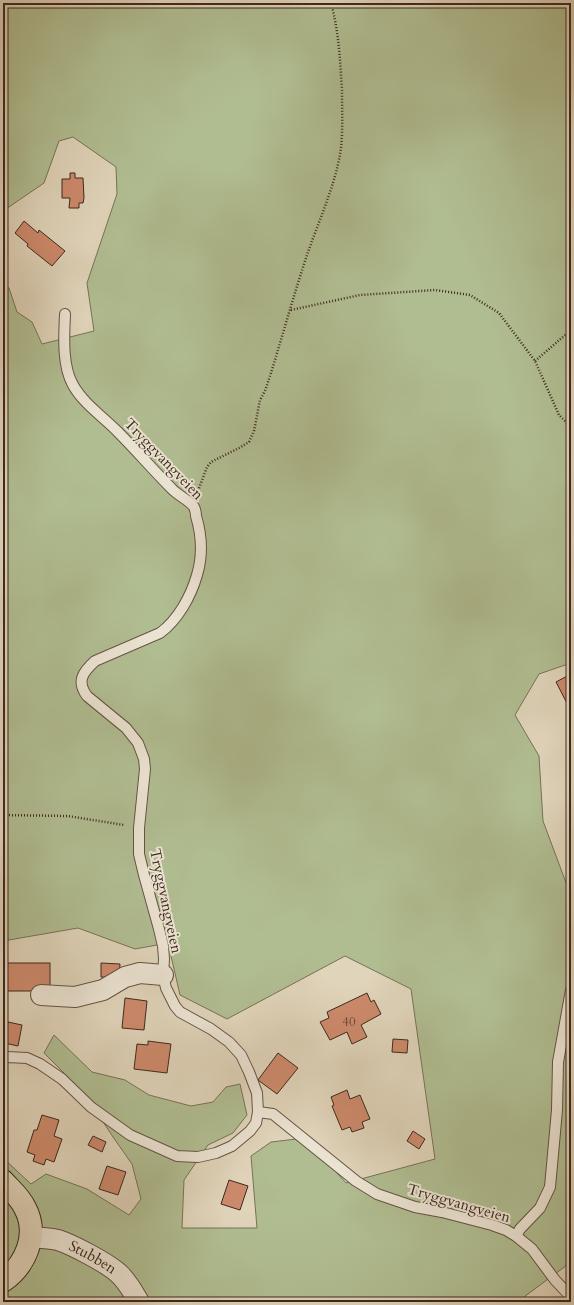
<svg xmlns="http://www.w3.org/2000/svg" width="574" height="1305" font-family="Cardo,serif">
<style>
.green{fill:#b0bd91;stroke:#777258}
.building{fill:#cd8a6c;stroke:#3e281f}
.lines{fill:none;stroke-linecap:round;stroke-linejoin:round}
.service-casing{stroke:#665346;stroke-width:12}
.minor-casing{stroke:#665346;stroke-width:22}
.primary-casing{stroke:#3e281f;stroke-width:24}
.path{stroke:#3e281f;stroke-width:2.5;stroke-dasharray:1 2;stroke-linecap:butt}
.service{stroke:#ebe3d2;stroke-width:10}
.minor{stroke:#ebe3d2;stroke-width:20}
.primary{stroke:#e0d4ba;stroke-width:22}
.labels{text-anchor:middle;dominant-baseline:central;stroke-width:4;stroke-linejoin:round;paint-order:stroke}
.number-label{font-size:13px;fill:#624032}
.street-label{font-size:15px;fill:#3e281f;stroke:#ebe3d2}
</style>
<rect width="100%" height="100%" fill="#e0d4ba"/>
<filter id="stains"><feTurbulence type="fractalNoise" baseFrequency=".005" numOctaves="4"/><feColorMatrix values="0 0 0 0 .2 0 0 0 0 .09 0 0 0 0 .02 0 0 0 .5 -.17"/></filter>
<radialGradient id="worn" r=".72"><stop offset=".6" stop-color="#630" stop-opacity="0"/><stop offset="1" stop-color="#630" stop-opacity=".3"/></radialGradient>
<path class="green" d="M 3,3 L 571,3 L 571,663 L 539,674 L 515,715 L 539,756 L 543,821 L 571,896 L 571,1270 L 567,1265 L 524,1297 L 524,1302 L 19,1302 L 16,1300 L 12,1302 L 3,1302 L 3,1158 L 31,1184 L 46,1174 L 87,1189 L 129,1215 L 141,1199 L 132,1164 L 113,1137 L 84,1093 L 44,1053 L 54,1035 L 92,1072 L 125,1080 L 149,1095 L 191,1106 L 213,1102 L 226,1087 L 240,1084 L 247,1115 L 233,1133 L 208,1145 L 184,1180 L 182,1228 L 257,1228 L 251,1156 L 271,1142 L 305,1138 L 346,1183 L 435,1159 L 411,989 L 345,956 L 227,1019 L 180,995 L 168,943 L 135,949 L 78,928 L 3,941 L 3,285 L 9,288 L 17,312 L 32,322 L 42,344 L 94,331 L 87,283 L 117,194 L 116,167 L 73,137 L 59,141 L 44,183 L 3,211 Z"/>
<g class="building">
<path d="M 70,173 L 75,173 L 75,178 L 83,178 L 84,198 L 83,203 L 79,203 L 79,208 L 69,208 L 70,198 L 62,198 L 62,179 L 70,179 Z"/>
<path d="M 24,221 L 38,233 L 39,230 L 65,251 L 52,266 L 27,246 L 28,244 L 15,233 Z"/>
<path d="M 571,674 L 571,711 L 556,682 Z"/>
<rect x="3" y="963" width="47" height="28"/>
<path d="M 101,963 L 120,964 L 119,978 L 101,977 Z"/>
<path d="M 367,993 L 371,1002 L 374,1000 L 381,1014 L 361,1025 L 367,1037 L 352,1044 L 347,1032 L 330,1040 L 320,1022 L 329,1018 L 327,1012 Z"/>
<path d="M 125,998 L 147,1001 L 144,1030 L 122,1028 Z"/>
<path d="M 8,1022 L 22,1025 L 18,1046 L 4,1043 Z"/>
<path d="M 393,1039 L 408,1040 L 407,1053 L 392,1052 Z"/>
<path d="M 148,1041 L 171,1044 L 167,1073 L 134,1069 L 137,1044 L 148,1045 Z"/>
<path d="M 278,1053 L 298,1068 L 277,1094 L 258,1080 Z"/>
<path d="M 347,1090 L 350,1099 L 360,1095 L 370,1119 L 362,1122 L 364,1128 L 352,1132 L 350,1127 L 342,1130 L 332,1106 L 334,1105 L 331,1097 Z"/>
<path d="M 42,1115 L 59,1120 L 54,1136 L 62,1139 L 54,1162 L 46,1159 L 44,1165 L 33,1161 L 35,1155 L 27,1152 L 34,1130 L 37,1130 Z"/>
<path d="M 413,1131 L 425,1139 L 419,1149 L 407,1141 Z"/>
<path d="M 93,1136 L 106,1142 L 102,1152 L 88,1145 Z"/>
<path d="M 107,1166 L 126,1172 L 118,1195 L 99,1189 Z"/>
<path d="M 229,1180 L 248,1186 L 240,1210 L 221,1204 Z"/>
</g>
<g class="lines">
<defs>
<g id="service">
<path d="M 3,1059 L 7,1057 L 27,1058 L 40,1064 L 62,1079 L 91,1107 L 130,1135 L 177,1156 L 198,1157 L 216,1153 L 232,1146 L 250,1131 L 256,1123 L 258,1112 L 257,1093 L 249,1072 L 241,1055 L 229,1042 L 211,1029 L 180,1012 L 175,1006 L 166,988 L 163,975 L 164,959 L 163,946 L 159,929 L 144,875 L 139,854 L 139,828 L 145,769 L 144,759 L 138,743 L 126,728 L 87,696 C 76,681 83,672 95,661 L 160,633 C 178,620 191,596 197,575 C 203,555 202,536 196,516 C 196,514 195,509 194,507 C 190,501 178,495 173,490 C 154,471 136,450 117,431 C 102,416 83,403 73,385 C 62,366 64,336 65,314"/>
<path d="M 258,1112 L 273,1114 L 356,1181 L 377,1194 L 415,1207 L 442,1212 L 492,1225 L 506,1230 L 516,1236 L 532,1249 L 555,1280 L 571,1297"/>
<path d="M 516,1236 L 520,1229 L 540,1208 L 550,1187 L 557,1110 L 558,1062 L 571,990"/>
</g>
<g id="minor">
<path d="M 41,995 L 75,997 L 103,990 L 125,977 L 140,973 L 163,975"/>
<path id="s1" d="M 30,1237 C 39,1238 49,1238 58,1240 C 73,1245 105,1262 117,1272 C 127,1280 133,1292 139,1302"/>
</g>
<path id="primary" d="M 3,1181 C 11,1190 20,1197 25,1208 C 39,1234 26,1265 3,1281"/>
</defs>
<use href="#service" class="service-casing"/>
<use href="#minor" class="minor-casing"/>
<use href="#primary" class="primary-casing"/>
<g class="path">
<path d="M 291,310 L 360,295 L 435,290 L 470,295 L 499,313 L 535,361 L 559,415 L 571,427"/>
<path d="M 535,361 L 571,330"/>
<path d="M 198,491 L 207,467 L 211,462 L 239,448 L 249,442 L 254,431 L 260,400 L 265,391 L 271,373 C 283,334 294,294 307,255 C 319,220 336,184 341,148 C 343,129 342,109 342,90 C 340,60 339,32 331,3"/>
<path d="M 3,815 L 68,816 L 124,825"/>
</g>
<use href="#service" class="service"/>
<use href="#minor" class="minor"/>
<use href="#primary" class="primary"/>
</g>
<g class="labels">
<g class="number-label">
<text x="349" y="1022">40</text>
</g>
<g class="street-label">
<text transform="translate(164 459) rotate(46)">Tryggvangveien</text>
<text transform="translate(166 901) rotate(78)">Tryggvangveien</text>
<text transform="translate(459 1203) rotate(16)">Tryggvangveien</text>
<text stroke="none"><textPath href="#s1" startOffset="67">Stubben</textPath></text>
</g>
</g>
<rect width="574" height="1305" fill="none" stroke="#e0d4ba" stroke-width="16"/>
<rect x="4" y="4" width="566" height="1297" fill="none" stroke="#3e281f" stroke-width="2"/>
<rect x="8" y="8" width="558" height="1289" fill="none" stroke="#3e281f"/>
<rect width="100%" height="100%" filter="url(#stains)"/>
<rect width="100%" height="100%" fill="url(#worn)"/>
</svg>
